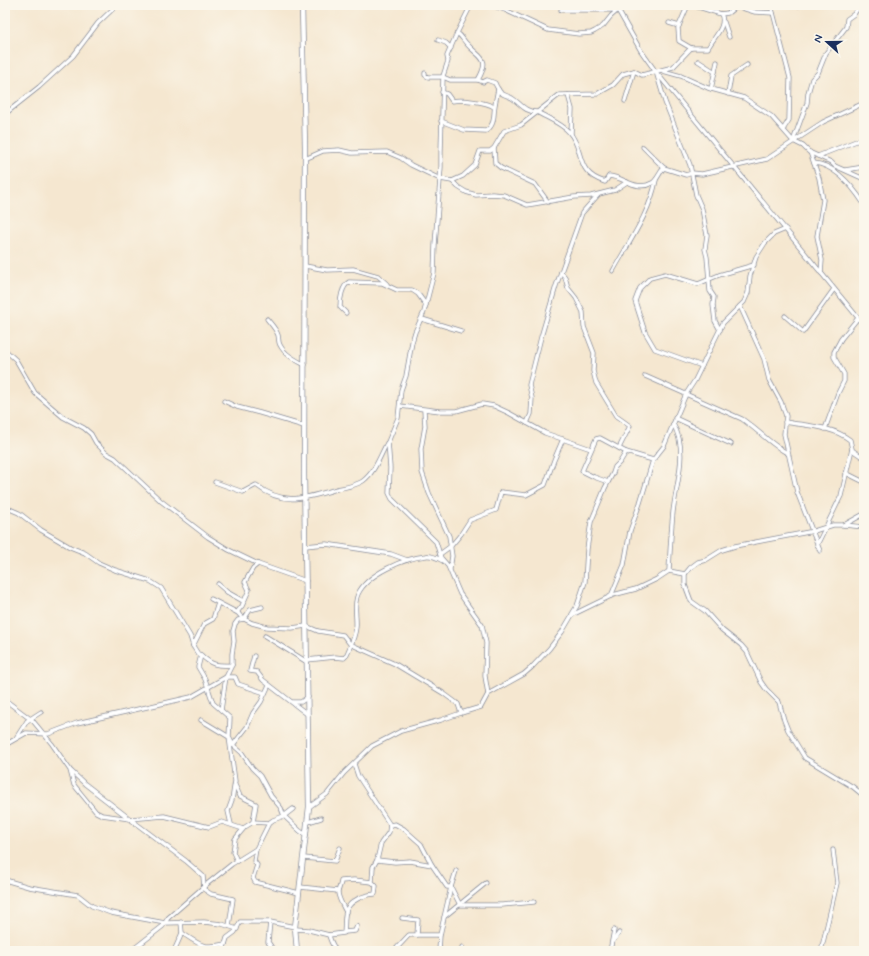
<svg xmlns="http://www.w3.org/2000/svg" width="869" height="956" font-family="Mynerve,sans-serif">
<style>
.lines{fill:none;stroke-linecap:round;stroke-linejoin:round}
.minor-casing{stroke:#888b97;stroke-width:5}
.tertiary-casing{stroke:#888b97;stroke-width:6}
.minor{stroke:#fff;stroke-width:3.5}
.tertiary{stroke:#fff;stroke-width:4.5}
</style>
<rect width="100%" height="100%" fill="#fbf7ec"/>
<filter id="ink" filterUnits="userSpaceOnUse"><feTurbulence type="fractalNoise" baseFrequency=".025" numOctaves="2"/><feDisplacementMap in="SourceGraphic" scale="8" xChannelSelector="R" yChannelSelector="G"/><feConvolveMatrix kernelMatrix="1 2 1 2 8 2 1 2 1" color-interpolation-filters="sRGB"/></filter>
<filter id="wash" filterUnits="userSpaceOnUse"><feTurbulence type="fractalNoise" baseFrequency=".012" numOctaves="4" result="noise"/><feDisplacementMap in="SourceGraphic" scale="16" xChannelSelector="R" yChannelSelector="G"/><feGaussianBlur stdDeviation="0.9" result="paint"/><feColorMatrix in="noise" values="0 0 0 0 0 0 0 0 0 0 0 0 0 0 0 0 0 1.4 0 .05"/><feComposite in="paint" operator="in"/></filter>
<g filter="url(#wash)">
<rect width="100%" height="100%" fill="#f5e7d0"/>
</g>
<g filter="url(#ink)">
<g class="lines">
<defs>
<g id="minor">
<path d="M 491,5 L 505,10 L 548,30 L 579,34 L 591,33 L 595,31 L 603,26 L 611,16 L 618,10 L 561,10"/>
<path d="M 615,5 L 641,51 L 656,72 L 864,325"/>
<path d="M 688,5 L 678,28 L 679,41 L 691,48 L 708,48 C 714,37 727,26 721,14 L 692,5"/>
<path d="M 771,5 L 790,78 L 789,120 L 784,128"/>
<path d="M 785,5 L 797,6 L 802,5"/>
<path d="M 740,7 L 760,5"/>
<path d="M 618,10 L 624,5"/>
<path d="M 721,14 L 728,13 L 733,9 L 739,7 L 755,12 L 773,13"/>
<path d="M 724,22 L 729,37"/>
<path d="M 669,23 L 679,26"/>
<path d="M 457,33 L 471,5"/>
<path d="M 438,40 L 446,43 L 451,48"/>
<path d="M 698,61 L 715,72"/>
<path d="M 663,71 L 681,76 L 708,88 L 744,98 L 771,116 L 793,141 L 803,146 L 809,152 L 831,162 L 835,166 L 844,170 L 864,179"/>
<path d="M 425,73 L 425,75 L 428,77 L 443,77 L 450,80 L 478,80"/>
<path d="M 657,75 L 665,102 L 690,165 L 696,195 L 702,209 L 707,235 L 705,249 L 707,257 L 710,291 L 714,297 L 713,305 L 715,321 L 720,330"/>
<path d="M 711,89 L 717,62"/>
<path d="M 442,92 L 447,94 L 452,101 C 462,99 486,102 494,107"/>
<path d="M 728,94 L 731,76 L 747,65"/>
<path d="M 568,95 L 572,109 L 571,134"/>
<path d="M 625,101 L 634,71"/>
<path d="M 5,114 L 39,87 L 73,56 L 98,23 L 117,5"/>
<path d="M 441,121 L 464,130 L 486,131 C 496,124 493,115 495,105 C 496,99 497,94 498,89"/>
<path d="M 793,141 L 807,103 L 808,93 L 812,79 L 818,73 L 826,53 L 846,27 L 847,19 L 854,14 L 860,5"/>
<path d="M 643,147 L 664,168"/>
<path d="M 494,148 L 495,163 L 501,168 L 535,184 L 548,202"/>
<path d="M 810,152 L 819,178 L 823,200 L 817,236 L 822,260 L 821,273"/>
<path d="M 818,156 L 864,138"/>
<path d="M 305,159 L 323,151 L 339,150 L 352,153 L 387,152 L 401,158 L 411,165 L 440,179 L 452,181 L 463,176 L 475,165 L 480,151 L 490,151 L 494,148 L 504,131 L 521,125 L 559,95 L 597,94 L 613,85 L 623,74 L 634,71 L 642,75 L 673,67 L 691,48"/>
<path d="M 814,163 C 836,165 853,187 864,204"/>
<path d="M 845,170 L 864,167"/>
<path d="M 452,181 L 458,187 L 466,192 L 476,195 L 492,194 L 504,195 L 527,205 L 574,197 L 591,196 L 615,190 L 627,182"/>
<path d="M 305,266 L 327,270 L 353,269 L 378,276 L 387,284"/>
<path d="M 613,271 C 629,242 650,213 656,180"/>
<path d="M 561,272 L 565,277 L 568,288 L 576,298 L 583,312 L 584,327 L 594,353 L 593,371 L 596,383 L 616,416 L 630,426 L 619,448"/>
<path d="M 740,306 L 764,359 L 769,380 L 781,402 L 786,416 L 784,434 L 797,492 L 820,551"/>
<path d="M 346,313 L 340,307 C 340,299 342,286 349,282 L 382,283 L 397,290 L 412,290 L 418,294 L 426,305"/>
<path d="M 785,316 L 803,332 L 834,289"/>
<path d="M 267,319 C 271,324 276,329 278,335 C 279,338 278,342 280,345 C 285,355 296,360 305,365"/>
<path d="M 422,319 L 461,331"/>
<path d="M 5,350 L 16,360 L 35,393 L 63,417 L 84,428 L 91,434 L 96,443 L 106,453 L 115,458 L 161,501 L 208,537 L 229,550 L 258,564 L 306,581"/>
<path d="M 702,366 L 655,349 L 645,332 L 635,301 L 640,288 L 650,278 L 665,274 L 698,284 L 719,275 L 754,265"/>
<path d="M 645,376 L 742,419 C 758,430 770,444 787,453"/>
<path d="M 224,401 L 237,407 L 260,413 L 304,426"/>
<path d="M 400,406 L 440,411 L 456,411 L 482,404 L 494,406 L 509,413 L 545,433 L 591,449"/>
<path d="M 424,410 L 425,426 L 421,449 L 422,472 L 429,493 L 449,536 L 452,556 L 450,569"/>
<path d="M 675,418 L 731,444"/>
<path d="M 785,422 C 807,426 832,426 850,440 L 852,449 L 841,496 L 817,545"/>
<path d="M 527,423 L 531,414 L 532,398 L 529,385 L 541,337 L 556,286 L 582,213 L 598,195"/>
<path d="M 825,429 L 838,393 L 844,381 L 844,374 L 834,357 L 834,352 L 841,339 L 858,318"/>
<path d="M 852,450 L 864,458"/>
<path d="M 846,473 L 864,482"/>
<path d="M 215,482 L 243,492 L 256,485 C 284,507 306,498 337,489 C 346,487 355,486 363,481 C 375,472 380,456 387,443"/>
<path d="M 608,482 L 594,477 L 582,471 L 596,439 L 600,438 L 626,452 L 653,460"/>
<path d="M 5,507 L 19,513 L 41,530 L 70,547 L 85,553 L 99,563 L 115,570 L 150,581 L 161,588 L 190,636 L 193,646"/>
<path d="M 844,525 L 864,514"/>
<path d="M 305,546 L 326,544 L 391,554 L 407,560"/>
<path d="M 440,554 L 451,546 L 461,534 L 470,520 L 496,510 L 501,492 L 526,495 L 545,485 L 554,460 L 563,439"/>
<path d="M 669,571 C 670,551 671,532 673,512 C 676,484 689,450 673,424"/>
<path d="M 685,574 L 685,585 L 691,601 L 705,611 L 722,630 L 741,645 L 747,652 L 761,682 L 766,689 L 779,702 L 784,720 L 788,730 L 805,758 L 853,787 L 864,796"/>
<path d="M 218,584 L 227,592 L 243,601"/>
<path d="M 611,596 L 624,565 L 630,531 L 640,503 L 653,460 L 664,446 L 686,394 L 695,380 L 723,323 L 744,302 L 748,293 L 750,276 L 756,257 L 765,243 L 774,234 L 786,229"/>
<path d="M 211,599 L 238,613 L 242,618 L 252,623 L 267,627 L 292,628 L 306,626 L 318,631 L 343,635 L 350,644 L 395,664 L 443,693 L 458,704 L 461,713 L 481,707 L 488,694 L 524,674 L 532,667 L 549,649 L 562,632 L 572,615 L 613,595 L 636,589 L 657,579 L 669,571 L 685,574 L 690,568 L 698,562 L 706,560 L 722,550 L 735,546 L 814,531 L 833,525 L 844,525 L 864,527"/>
<path d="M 218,603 L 213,619 L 204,624 L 193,646 L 198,654 L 201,655 L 198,667 L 205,679 L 213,703 L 230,718 L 229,737 L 233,745 L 242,753 L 252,768 L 260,776 L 271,796 L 281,808 L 284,816 L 300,831 L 306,835"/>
<path d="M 238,613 L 238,611 L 242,606 L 249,590 L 245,582 L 253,568 L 258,564"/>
<path d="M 572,614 L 577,606 L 585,582 L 587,549 L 591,522 L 605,488 L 613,473 L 615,467 L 620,462 L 626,452"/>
<path d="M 265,636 L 307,662"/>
<path d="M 201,655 C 211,665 217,666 232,665"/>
<path d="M 254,656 L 250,671 L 257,672 L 263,680 L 307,714"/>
<path d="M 307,660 L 335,657 L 344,658 L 346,656 C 350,647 355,638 356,627 C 357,617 353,604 358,594 C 367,574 405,558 426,556 C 432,555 437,558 443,561"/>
<path d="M 488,694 L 485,676 L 486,643 L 482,625 L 460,594 L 448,566 L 441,558 L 436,542 L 392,499 L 389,493 L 390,468 L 388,442 L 398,418 L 401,390 L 406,376 L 412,342 L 415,332 L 424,312 L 434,273 L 435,245 L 441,167 L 441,152 L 443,76 L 448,61 L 447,56 L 457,33 C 462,36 463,40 467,44 C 480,59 491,57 478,80 L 483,82 L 487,80 L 495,83 C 496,86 498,89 500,92 C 503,95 508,96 512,98 C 521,104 525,112 537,112 C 547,118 561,123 569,132 C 585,149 574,173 605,182 L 609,176 C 624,177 636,192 652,183 C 658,180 659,172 664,168 L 686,175 L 692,173 L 702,174 L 767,159 L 823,122 L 864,103"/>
<path d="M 5,700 L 33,721 L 52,744 L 70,770 L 74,785 L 96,812 L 102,815 L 130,819 L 186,861 L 203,876 L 204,887"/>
<path d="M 293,702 L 301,702 L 308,697"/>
<path d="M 221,710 L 226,677 L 232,665 L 232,654 L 234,641 L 233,631 L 235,624 L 238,620 L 244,619 L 250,610 L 262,607"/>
<path d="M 201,720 L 229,737 L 235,781 L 232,800 L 228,811 L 231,824"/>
<path d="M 16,738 L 27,721 L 41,712"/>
<path d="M 5,745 L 26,733 L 48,734 L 77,723 L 191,697 L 226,677 L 235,677 L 238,684 L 265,693"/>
<path d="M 233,745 L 247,727 L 253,713 L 261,702 L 269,685"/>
<path d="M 354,764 L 358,776 L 390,825"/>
<path d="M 71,771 L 85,784 L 130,819 L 164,816 L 209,827 L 222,822 L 243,829"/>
<path d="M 235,785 L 240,796 L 256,804 L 253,822"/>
<path d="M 309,807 L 327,794 L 344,773 L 372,746 L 401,731 L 441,720 L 461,713"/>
<path d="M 308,822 L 321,818"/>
<path d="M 256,849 L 254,861 L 257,865 L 253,878 L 255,882 L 299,893"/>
<path d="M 304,858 L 335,861 L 340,848"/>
<path d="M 377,860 L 395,862 L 410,861 L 432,865"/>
<path d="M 237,861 L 233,852 L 235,839 L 245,827 L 253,822 L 269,823"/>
<path d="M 456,871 L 451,887 L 460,905 L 502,905 L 534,902"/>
<path d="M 5,880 L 29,887 L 78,895 L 92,906 L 111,913 L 165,923 L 204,922 L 222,924 L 237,929"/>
<path d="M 300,887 L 338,891"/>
<path d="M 202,888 L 211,894 L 233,899 L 229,926"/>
<path d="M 346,912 C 343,906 339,900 338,893 C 338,889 341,885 341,881 L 354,880 L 372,882"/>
<path d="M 444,917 L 486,883"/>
<path d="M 402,918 L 418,920 L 417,935"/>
<path d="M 270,922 L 268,942 L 274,951"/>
<path d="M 296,929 L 309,930 L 329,935 L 344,933 C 345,927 344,917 346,911 C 350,900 364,895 375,894 L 376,886 L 372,882 L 373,867 L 377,860 L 381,843 L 389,832 L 390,825 L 395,824 L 404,829 L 421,844 L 432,865 L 447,887 L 451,887 L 440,935 L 439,951"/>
<path d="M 345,932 L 355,931 L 357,926"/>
<path d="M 182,933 C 200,945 203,949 225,944"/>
<path d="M 329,935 C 330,941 333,945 336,951"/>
<path d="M 613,941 L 619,933"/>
<path d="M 131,951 L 163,926 L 168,918 L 207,884 L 232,864 L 256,849 L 269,823 L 273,820 L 284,816 L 293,809"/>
<path d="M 174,951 L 182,933 L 181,922"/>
<path d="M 223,951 L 227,938 L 235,932 L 240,922 L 270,922 L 295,927"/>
<path d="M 394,951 L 409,935 L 440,935"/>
<path d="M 462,951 L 462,947"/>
<path d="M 610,951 L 614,930"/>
<path d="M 821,951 L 837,883 L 833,850"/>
</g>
<path id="tertiary" d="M 297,951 L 295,927 L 309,807 L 304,474 L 305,147 L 302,5"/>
</defs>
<use href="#minor" class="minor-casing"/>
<use href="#tertiary" class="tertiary-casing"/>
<use href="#minor" class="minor"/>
<use href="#tertiary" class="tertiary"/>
</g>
</g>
<rect width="869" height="956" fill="none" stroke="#fbf7ec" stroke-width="20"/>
<g transform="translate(827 42) rotate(291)" stroke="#fbf7ec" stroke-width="3" paint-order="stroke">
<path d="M0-3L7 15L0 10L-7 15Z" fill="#1b2f5e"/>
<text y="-6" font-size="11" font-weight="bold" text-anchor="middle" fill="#1b2f5e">N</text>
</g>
</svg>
